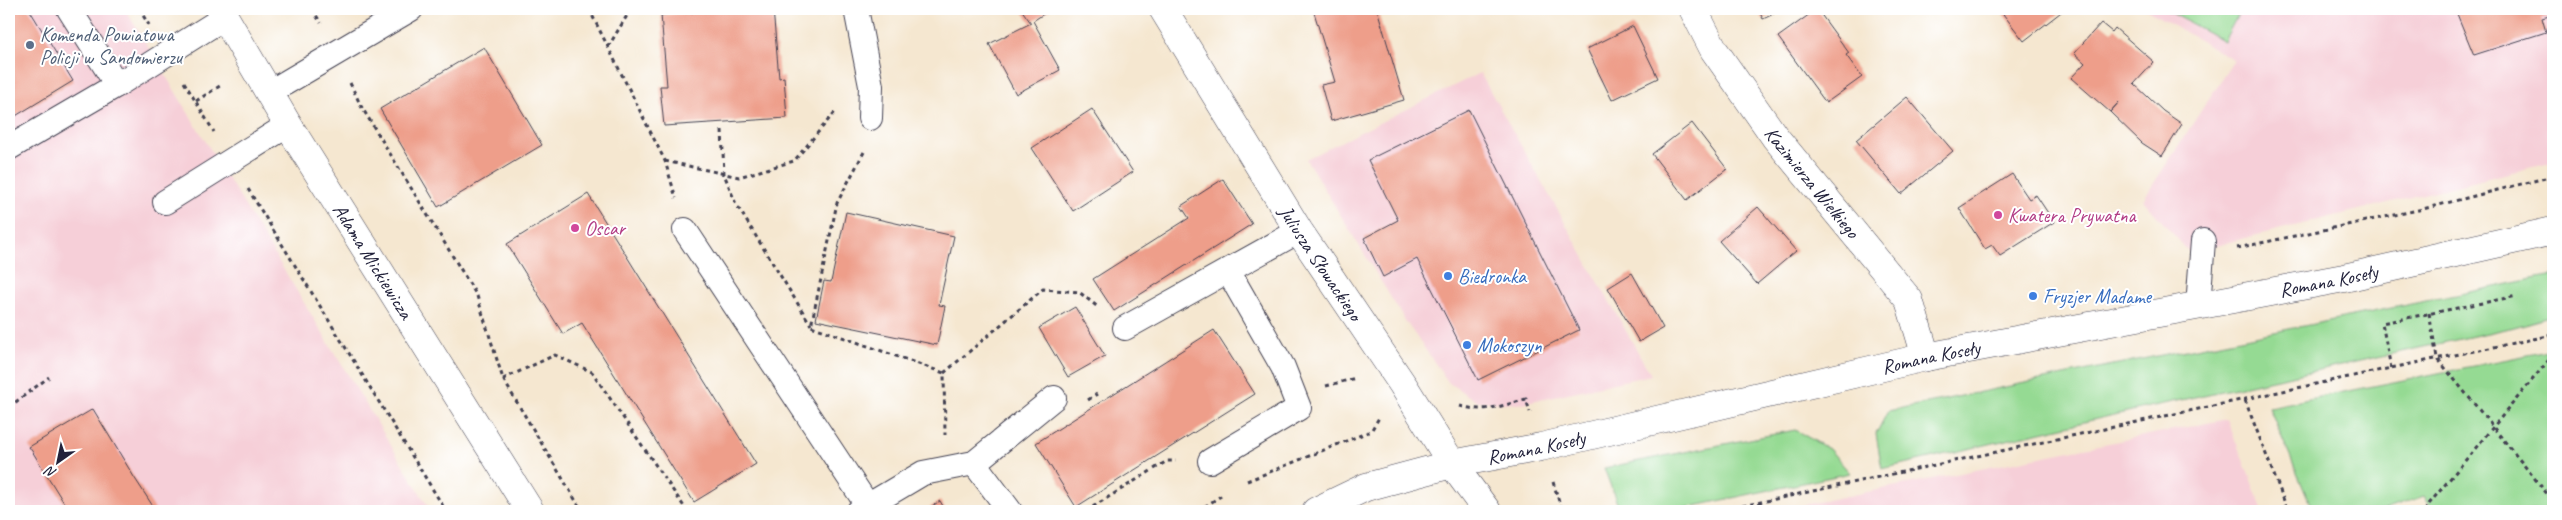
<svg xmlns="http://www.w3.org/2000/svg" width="2562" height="520" font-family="Caveat,sans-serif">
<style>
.built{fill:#f6cfd8}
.green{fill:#95da93;stroke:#5c7e67}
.building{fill:#ee9e8a}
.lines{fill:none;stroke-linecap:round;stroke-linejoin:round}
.service-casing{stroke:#424051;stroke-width:26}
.minor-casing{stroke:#424051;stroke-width:29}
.tertiary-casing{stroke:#424051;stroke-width:29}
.path{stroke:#424051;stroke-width:3;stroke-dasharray:4 4;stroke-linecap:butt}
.service{stroke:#fff;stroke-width:24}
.minor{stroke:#fff;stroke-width:28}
.tertiary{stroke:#fff;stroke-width:28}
.service-dot{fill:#5c6f8a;stroke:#fff;stroke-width:2}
.hotel-dot{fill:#d1479c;stroke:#fff;stroke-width:2}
.shop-dot{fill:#3f7fe0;stroke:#fff;stroke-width:2}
.labels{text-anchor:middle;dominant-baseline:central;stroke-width:4;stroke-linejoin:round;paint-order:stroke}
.service-label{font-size:20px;fill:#4e5e75;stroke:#fff;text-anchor:start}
.street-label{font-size:20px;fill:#22223b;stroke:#fff}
.hotel-label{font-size:20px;fill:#b23c85;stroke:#fff;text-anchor:start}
.shop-label{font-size:20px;fill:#366cbe;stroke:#fff;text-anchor:start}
</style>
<rect width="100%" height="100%" fill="#fff"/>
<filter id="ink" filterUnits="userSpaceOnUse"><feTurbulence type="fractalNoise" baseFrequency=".02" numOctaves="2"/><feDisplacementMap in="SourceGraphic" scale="10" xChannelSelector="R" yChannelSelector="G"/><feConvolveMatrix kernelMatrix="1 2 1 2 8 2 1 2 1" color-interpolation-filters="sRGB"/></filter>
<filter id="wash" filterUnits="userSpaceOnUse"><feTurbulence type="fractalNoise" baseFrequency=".0096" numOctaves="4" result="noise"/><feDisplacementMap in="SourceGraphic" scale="20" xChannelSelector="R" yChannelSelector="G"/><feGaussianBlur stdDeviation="1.12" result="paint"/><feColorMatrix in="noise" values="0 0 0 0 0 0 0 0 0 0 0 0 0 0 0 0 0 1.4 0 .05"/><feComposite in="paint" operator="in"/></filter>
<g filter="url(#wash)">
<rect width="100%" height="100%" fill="#f5e7d0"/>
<g class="built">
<path d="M 9,9 L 125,9 L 431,511 L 9,511 Z"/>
<path d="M 2145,9 L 2553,9 L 2553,162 L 2189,252 L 2143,200 L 2234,60 Z"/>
<path d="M 1480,73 L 1651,375 L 1518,404 L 1476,401 L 1449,383 L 1406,322 L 1306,159 Z"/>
<path d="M 2227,419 L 2263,511 L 1774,511 Z"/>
</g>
<g class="green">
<path d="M 2164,9 L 2241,9 L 2224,41 Z"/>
<path d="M 2553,275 L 2553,316 L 2506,329 L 2140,409 L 1882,469 L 1876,434 L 1888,411 Z"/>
<path d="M 2553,350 L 2553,511 L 2433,511 L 2424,496 L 2382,511 L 2313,511 L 2269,407 Z"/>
<path d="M 1795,430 L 1829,449 L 1850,473 L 1671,511 L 1620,511 L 1604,468 Z"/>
</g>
<g id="blocks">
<g class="building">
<path d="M 9,9 L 29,9 L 73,81 L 9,120 Z"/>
<path d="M 742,9 L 773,9 L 779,78 L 784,77 L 787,118 L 664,126 L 660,86 L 667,86 L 661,15 Z"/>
<path d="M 1021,9 L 1051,9 L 1033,21 L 1060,70 L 1016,94 L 989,44 L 1031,23 Z"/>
<path d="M 1313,9 L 1377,9 L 1404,100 L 1331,121 L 1321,85 L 1335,82 Z"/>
<path d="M 1758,9 L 1784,9 L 1763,19 Z"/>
<path d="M 1817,9 L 1849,53 L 1846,55 L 1862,77 L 1826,103 L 1778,37 Z"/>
<path d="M 2010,9 L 2065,9 L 2024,41 L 2003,14 Z"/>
<path d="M 2455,9 L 2553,9 L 2553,15 L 2542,18 L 2546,32 L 2474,55 Z"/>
<path d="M 2101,23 L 2112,32 L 2115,28 L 2154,62 L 2134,84 L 2163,111 L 2182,124 L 2162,156 L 2142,143 L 2110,112 L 2119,102 L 2110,112 L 2071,78 L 2085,63 L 2074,53 Z"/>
<path d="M 1633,26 L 1658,78 L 1612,100 L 1587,49 Z"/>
<path d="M 484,47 L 542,145 L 438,207 L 380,109 Z"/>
<path d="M 1907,97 L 1953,151 L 1901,194 L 1856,140 Z"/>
<path d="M 1092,109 L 1133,172 L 1073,211 L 1032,148 Z"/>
<path d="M 1469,110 L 1579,330 L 1478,380 L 1417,259 L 1383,277 L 1364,238 L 1398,220 L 1368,160 Z"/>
<path d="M 1692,123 L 1727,169 L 1687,200 L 1652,154 Z"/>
<path d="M 2012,174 L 2029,199 L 2036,195 L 2054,222 L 2000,256 L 1992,245 L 1985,249 L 1959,208 Z"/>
<path d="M 1223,179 L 1252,224 L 1114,311 L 1093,279 L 1189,218 L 1181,206 Z"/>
<path d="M 588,194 L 756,464 L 694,502 L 582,323 L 563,334 L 507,244 Z"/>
<path d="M 1758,207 L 1796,251 L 1757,284 L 1719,241 Z"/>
<path d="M 846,212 L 954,236 L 939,305 L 945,306 L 937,345 L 816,320 L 824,281 L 831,282 Z"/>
<path d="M 1632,273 L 1663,328 L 1639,342 L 1608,288 Z"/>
<path d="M 1075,307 L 1105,356 L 1068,377 L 1039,328 Z"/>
<path d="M 1214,330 L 1255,394 L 1076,507 L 1036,443 Z"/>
<path d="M 93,409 L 134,477 L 156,511 L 69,511 L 32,451 L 29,447 Z"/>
<path d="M 940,501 L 946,511 L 924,511 Z"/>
</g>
</g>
</g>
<g filter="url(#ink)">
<use href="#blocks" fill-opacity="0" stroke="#424051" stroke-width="1"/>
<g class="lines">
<defs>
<g id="service">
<path d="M 69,9 L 117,85"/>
<path d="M 856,9 L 871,86 L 870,118"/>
<path d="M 270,92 L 411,9"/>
<path d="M 9,148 L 117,85 L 225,17"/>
<path d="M 165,202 L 288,125"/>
<path d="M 685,230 L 868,506"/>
<path d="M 2198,306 L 2203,241"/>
<path d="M 1125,328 L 1299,231"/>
<path d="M 1210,461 L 1299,408 L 1283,367 L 1228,271"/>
<path d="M 974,463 L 1010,511"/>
<path d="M 859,511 L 923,473 L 974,463 L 1054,398"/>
</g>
<g id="minor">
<path id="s1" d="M 1163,9 L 1299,231 L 1403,385 L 1452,464 L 1487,511"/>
<path id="s2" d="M 1693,9 L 1714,50 L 1775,137 L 1909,300 L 1926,357"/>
</g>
<g id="tertiary">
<path id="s3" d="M 220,9 L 288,125 L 530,511"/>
<path id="s4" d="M 1316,511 L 1366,487 L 1452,464 L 1541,447 L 1926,357 L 2344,278 L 2553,231"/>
</g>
</defs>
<use href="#service" class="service-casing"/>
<use href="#minor" class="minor-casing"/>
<use href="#tertiary" class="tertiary-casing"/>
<g class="path">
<path d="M 139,9 L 149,25"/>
<path d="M 312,9 L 321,23"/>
<path d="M 589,9 L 665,161 L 676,198"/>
<path d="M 608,47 L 631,9"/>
<path d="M 184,82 L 214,132"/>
<path d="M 350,83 L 361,106 L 477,296 L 503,379 L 582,511"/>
<path d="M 196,101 L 223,84"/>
<path d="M 722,130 L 724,174 L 736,204 L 811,325"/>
<path d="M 864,152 L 837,203 L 811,326 L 944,373 L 945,435"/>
<path d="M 665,161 L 739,177 L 794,161 L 835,112"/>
<path d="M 248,189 L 446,511"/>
<path d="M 2237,248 L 2423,209 L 2553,176"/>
<path d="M 2429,313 L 2437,358 L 2553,501"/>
<path d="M 2391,368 L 2382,323 L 2517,296"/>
<path d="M 944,373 L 1043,289 L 1079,292 L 1099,308"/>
<path d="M 503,379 L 555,355 L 592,372 L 687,511"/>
<path d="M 1326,386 L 1356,378"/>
<path d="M 1088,400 L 1097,394"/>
<path d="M 2245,400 L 2288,511"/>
<path d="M 1460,406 C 1484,413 1502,406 1526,399 L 1530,412"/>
<path d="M 9,407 L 49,377"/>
<path d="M 1247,481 L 1371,431 L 1380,416"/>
<path d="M 1553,482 L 1562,511"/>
<path d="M 1086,511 L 1167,461 L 1176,461"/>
<path d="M 1198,511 L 1224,494"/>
<path d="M 1719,511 L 2391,368 L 2553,335"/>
<path d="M 2425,511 L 2429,504 L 2553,355"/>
</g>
<use href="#service" class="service"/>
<use href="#minor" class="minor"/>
<use href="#tertiary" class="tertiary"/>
</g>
</g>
<circle class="service-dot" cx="30" cy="45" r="5"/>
<g class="hotel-dot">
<circle cx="1998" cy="215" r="5"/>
<circle cx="575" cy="228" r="5"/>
</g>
<g class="shop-dot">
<circle cx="1448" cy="276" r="5"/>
<circle cx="2033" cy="296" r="5"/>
<circle cx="1467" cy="345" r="5"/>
</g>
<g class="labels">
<g class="service-label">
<text x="40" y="34">Komenda Powiatowa<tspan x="40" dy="23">Policji w Sandomierzu</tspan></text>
</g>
<g class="street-label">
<text stroke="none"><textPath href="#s2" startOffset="211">Kazimierza Wielkiego</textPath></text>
<text stroke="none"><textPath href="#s3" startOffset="295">Adama Mickiewicza</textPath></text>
<text stroke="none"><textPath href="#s1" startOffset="299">Juliusza Słowackiego</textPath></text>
<text stroke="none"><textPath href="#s4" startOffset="1040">Romana Koseły</textPath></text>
<text stroke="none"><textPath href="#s4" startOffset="635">Romana Koseły</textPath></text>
<text stroke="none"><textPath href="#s4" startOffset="230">Romana Koseły</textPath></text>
</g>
<g class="hotel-label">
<text x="2008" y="215">Kwatera Prywatna</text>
<text x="585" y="228">Oscar</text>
</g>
<g class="shop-label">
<text x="1458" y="276">Biedronka</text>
<text x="2043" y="296">Fryzjer Madame</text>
<text x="1477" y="345">Mokoszyn</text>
</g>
</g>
<rect width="2562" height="520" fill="none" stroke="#fff" stroke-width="30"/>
<g transform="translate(58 462) rotate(213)" stroke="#ffffff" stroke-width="4" paint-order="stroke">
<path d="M0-4L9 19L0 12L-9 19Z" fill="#22223b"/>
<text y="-8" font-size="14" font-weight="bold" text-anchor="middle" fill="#22223b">N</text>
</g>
</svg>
